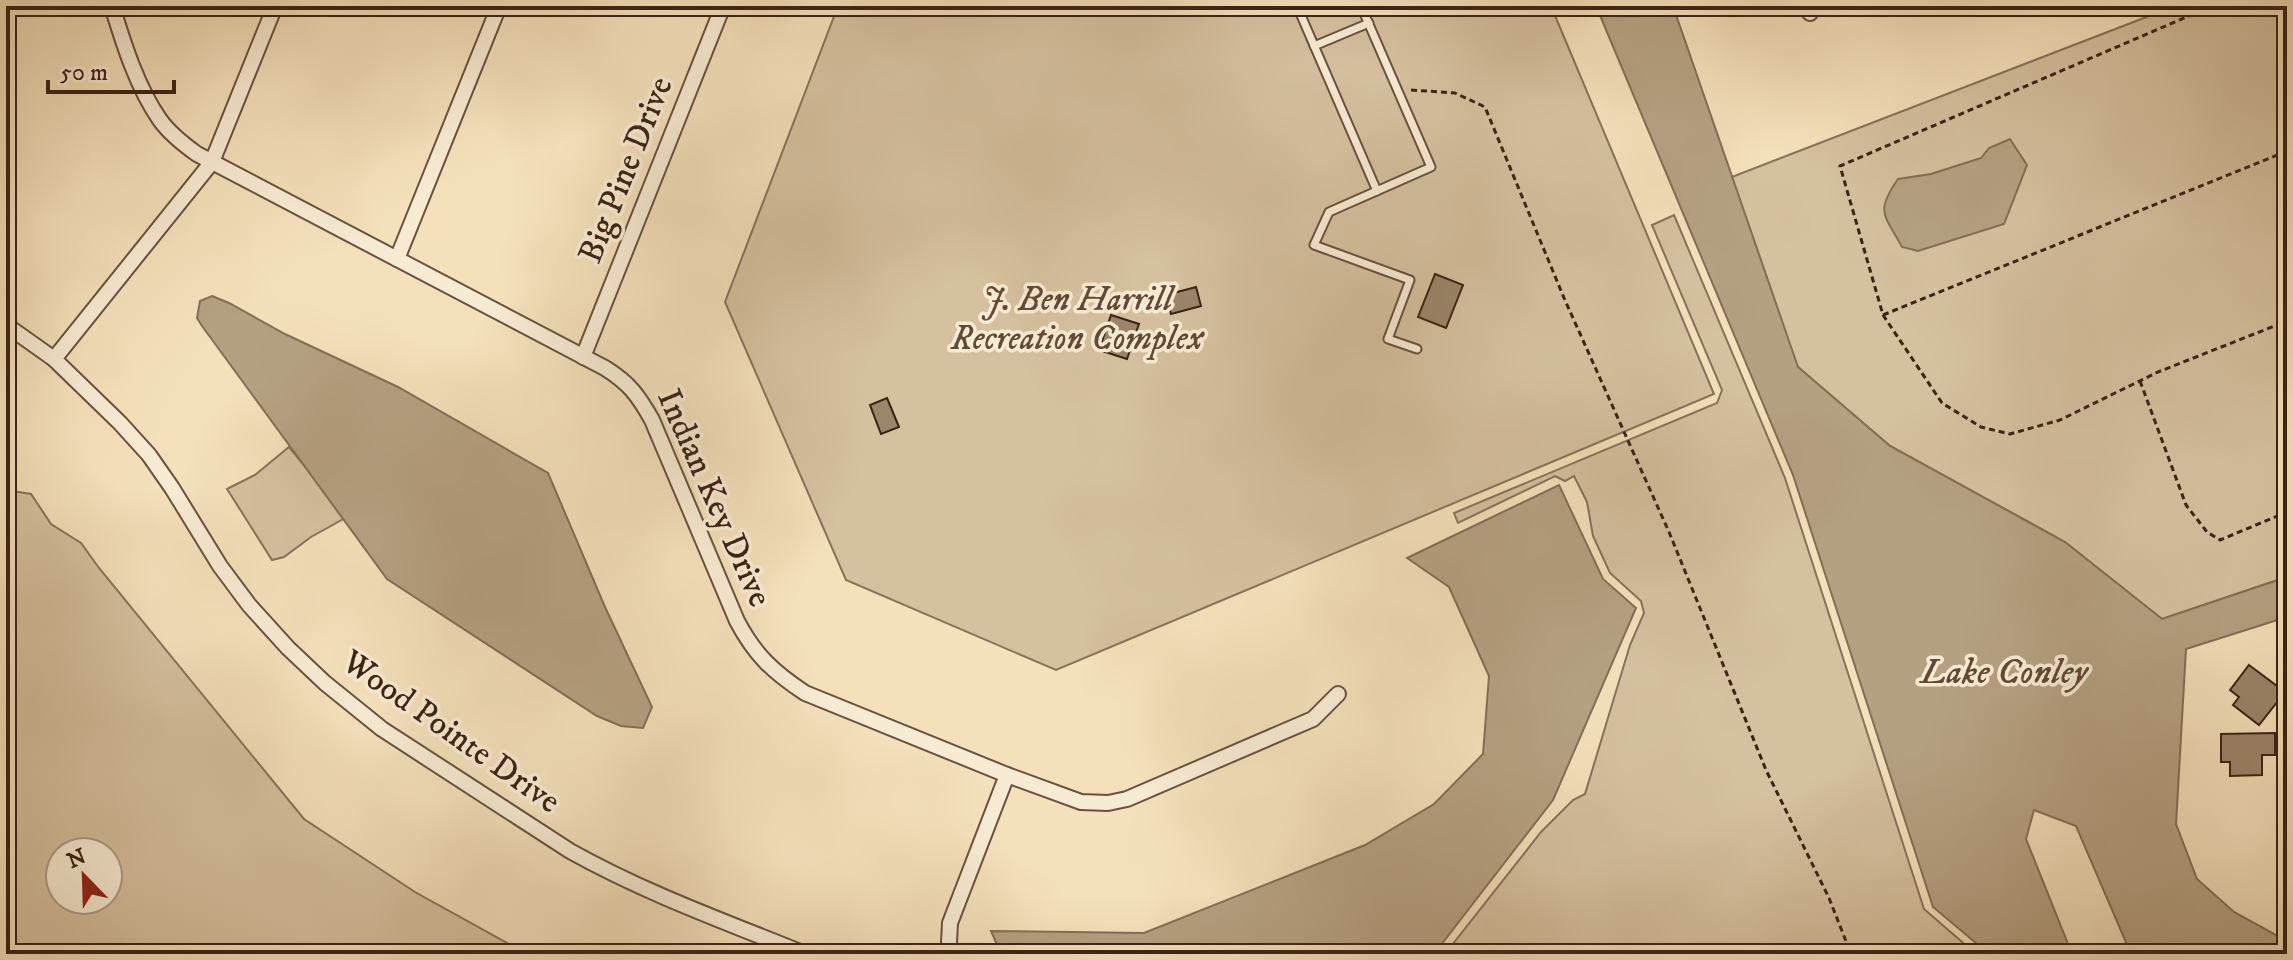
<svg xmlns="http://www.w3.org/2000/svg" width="2293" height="960" font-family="'IM FELL DW Pica',serif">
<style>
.green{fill:#d5c09f;stroke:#88725a;stroke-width:2;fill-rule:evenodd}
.water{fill:#b5a082;stroke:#846e56;stroke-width:2}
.building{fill:#9b856b;stroke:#3b2314;stroke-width:2}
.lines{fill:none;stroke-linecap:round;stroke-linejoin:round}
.service-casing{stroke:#69523e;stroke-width:11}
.minor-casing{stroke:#69523e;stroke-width:18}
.path{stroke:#3b2314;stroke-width:3;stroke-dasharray:6 4;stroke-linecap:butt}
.service{stroke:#f8ebd3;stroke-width:7}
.minor{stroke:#f8ebd3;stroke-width:14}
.labels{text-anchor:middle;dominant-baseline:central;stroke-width:7;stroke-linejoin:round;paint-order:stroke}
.street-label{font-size:34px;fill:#3b2314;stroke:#f8ebd3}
.park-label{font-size:34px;font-style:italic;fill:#624a37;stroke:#f8ebd3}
.water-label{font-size:36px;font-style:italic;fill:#604835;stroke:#f8ebd3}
</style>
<rect width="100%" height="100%" fill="#f4e0bb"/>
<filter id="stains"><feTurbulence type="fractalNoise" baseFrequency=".0025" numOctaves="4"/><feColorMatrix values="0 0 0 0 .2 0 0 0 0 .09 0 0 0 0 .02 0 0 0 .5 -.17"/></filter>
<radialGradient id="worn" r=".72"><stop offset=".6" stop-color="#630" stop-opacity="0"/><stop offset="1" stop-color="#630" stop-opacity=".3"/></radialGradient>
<g class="green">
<path d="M 838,6 L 1551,6 L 1714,394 L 1056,670 L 846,580 L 725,302 Z"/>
<path d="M 2161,6 L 2287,6 L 2287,577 L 2162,619 L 2065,542 L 1890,446 L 1798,367 L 1711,185 L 2162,11 Z"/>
<path d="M 1674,215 L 1785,478 L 1924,909 L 1976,954 L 1445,954 L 1541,832 L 1573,800 L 1585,794 L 1630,645 L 1644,613 L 1641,601 L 1610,573 L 1593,536 L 1587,502 L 1574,476 L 1565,481 L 1555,476 L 1458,523 L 1454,513 L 1717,403 L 1722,390 L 1652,225 Z"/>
<path d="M 289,447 L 347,517 L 311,537 L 284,557 L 272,560 L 227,489 L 255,475 Z"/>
<path d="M 6,490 L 31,494 L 51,524 L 81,543 L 99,568 L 304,819 L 415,892 L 527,954 L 6,954 ZM 60,852 L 108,852 L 108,900 L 60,900 Z"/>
</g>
<g class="water">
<path d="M 1596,6 L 1673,6 L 1798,367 L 1890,446 L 2065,542 L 2162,619 L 2287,577 L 2287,617 L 2186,649 L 2176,824 L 2197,879 L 2234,912 L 2287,941 L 2287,954 L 2131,954 L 2076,826 L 2034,810 L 2026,839 L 2072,954 L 1989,954 L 1933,907 L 1793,475 Z"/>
<path d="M 2010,139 L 2027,165 L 2004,224 L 1918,251 L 1902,247 C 1884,214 1875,212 1898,179 L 1931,174 L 1981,158 L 1989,148 Z"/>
<path d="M 212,296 L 229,303 L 285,334 L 398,387 L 548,473 L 605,607 L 652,707 L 643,728 L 621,726 L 597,716 L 387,579 L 202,326 L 197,318 L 200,301 Z"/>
<path d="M 1559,485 L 1603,579 L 1636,608 L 1553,800 L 1441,945 L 1416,954 L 1001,954 L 991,931 L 1144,933 L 1365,845 L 1434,804 L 1483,754 L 1489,676 L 1449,587 L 1407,558 Z"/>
</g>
<g class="building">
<path d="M 1435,274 L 1463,285 L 1446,328 L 1418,317 Z"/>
<path d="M 1196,287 L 1201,306 L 1171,314 L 1166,295 Z"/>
<path d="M 1111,315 L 1139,324 L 1127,359 L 1099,350 Z"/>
<path d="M 887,398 L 899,427 L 881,434 L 870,405 Z"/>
<path d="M 2249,665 L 2285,692 L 2259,725 L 2233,705 L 2239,697 L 2230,690 Z"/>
<path d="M 2275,733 L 2275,755 L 2262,755 L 2262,775 L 2230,776 L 2230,762 L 2221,762 L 2221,734 Z"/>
</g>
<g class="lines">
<defs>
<g id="service">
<path d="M 1297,6 L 1377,191"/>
<path d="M 1361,6 L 1431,167 L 1329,212 L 1314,245 L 1410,280 L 1388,339 L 1417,349"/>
<path d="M 1314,46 L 1369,23"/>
</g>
<g id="minor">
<path d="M 112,6 C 124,45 137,87 160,120 C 170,134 183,144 197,154 L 605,368 C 629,383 638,395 652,420 L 737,621 C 755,655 773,672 805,693 L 1007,775 L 1081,802 L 1108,803 L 1127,799 L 1313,719 L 1338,694"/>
<path d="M 1809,6 L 1810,13"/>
<path d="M 397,259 L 499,6"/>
<path d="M 6,325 L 54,359 L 120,423 L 149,455 L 172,488 L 220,566 L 249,605 L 288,648 L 325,683 L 382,729 L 570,851 C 645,893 726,922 805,954"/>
<path d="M 583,357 L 723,6"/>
<path d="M 54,359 L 212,162 L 275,6"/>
<path d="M 951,954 L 949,942 L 950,923 L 1007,775"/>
</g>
</defs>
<use href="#service" class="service-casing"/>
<use href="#minor" class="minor-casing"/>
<g class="path">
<path d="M 2212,6 L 1840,166 L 1883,315 L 1942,403 L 1981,427 L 2010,434 L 2060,420 L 2158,372 L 2287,321"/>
<path d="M 1411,90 L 1455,93 L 1485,107 L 1564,298 L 1669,532 L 1766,770 L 1829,898 L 1851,954"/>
<path d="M 1883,315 L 2287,151"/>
<path d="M 2140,381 L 2186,505 L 2207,532 L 2220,540 L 2287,512"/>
</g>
<use href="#service" class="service"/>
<use href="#minor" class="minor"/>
</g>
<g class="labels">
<g class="street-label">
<text transform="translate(626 170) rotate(-68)">Big Pine Drive</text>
<text transform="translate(714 498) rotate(66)">Indian Key Drive</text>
<text transform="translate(451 732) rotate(35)">Wood Pointe Drive</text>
</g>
<g class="park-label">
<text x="1077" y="300">J. Ben Harrill<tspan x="1077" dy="39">Recreation Complex</tspan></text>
</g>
<g class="water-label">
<text x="2004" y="672">Lake Conley</text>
</g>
</g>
<rect width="2293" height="960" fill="none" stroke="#f4e0bb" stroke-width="32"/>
<rect x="8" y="8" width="2277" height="944" fill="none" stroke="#3b2314" stroke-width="4"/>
<rect x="16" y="16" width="2261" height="928" fill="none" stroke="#3b2314" stroke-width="2"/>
<g transform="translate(84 876) rotate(337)"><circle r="38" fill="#f8ebd3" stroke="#ac9b87" stroke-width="2"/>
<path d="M0-6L14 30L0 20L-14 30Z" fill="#8f2418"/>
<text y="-12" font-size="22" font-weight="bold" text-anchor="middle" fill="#3b2314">N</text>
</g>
<path d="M48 80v12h126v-12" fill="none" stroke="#3b2314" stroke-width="4"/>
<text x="60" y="80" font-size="24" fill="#3b2314" stroke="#f8ebd3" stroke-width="6" paint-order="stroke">50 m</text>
<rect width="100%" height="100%" filter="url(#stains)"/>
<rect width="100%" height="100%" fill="url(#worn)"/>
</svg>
